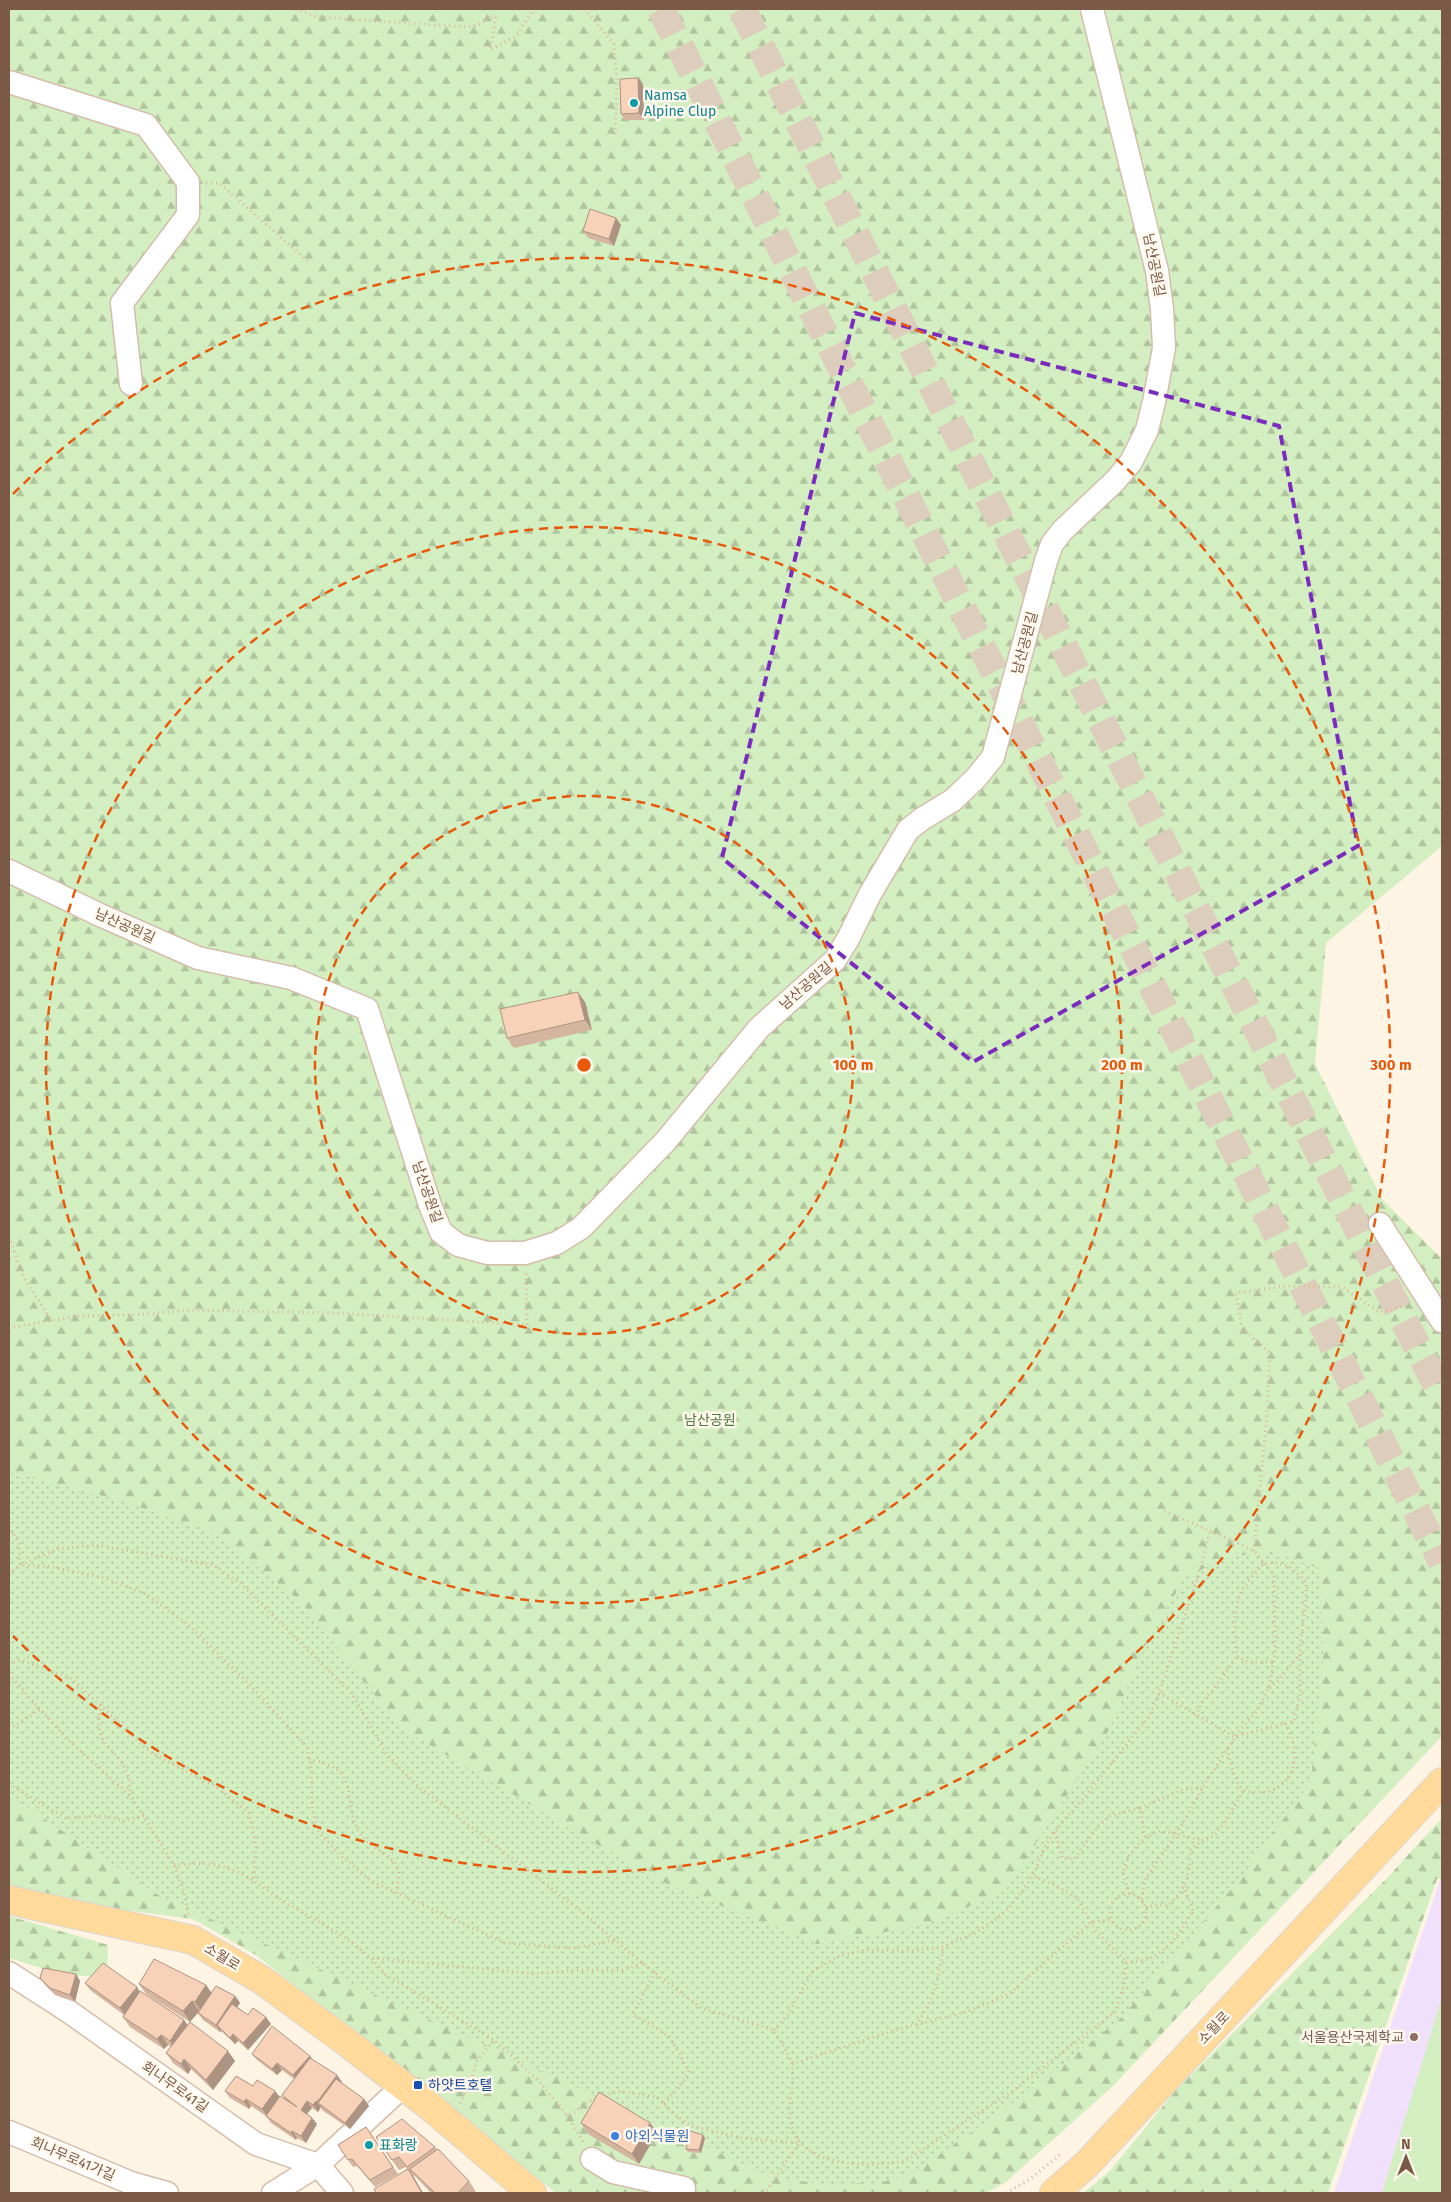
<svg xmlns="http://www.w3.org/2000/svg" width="1451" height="2202" font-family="'Fira Sans','Noto Sans KR',sans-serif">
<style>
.education{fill:#f1e0fb}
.forest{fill:url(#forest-firs)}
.garden{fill:url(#garden-dots)}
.pitch{fill:#d3eec0}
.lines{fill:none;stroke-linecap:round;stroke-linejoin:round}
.major-tunnel{stroke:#ddcdbc;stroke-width:28;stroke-dasharray:28 14;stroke-linecap:butt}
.minor-casing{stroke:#d4bdab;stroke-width:25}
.major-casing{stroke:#dcd4cf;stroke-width:30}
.path{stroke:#dcb59b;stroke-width:3;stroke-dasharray:1 4;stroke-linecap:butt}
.minor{stroke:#fff;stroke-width:22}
.major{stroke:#ffda9a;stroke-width:28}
.wall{fill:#d4b59f}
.shaded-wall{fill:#ad9382}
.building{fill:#f7d2b9;stroke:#ad9382}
.marked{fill:none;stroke:#7b2cbf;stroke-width:4;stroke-dasharray:10 6;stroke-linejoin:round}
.ring{fill:none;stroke:#e8590c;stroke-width:2.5;stroke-dasharray:9 6}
.culture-dot{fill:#0f9aa8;stroke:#fff8ec;stroke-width:2}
.education-dot{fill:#8d6e63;stroke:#fff8ec;stroke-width:2}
.transit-dot{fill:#1a4fb4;stroke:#fff8ec;stroke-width:2}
.shop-dot{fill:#3f7fe0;stroke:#fff8ec;stroke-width:2}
.labels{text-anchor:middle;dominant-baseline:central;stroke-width:5;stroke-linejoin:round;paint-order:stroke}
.culture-label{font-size:14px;fill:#0d838f;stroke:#fff8ec;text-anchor:start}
.street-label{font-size:14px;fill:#7a5946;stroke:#fff8ec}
.park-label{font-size:14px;fill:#4d7b3b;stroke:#fff8ec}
.education-label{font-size:14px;fill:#785e54;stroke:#fff8ec;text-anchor:end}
.transit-label{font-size:14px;fill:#164399;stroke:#fff8ec;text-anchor:start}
.shop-label{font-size:14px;fill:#366cbe;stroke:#fff8ec;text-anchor:start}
.centre{fill:#e8590c;stroke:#fff8ec;stroke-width:2.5}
.ring-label{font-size:15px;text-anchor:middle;font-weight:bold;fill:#e8590c;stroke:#fff8ec;stroke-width:5;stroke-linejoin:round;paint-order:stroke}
</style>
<defs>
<pattern id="forest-firs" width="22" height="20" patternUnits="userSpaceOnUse" patternTransform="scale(1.25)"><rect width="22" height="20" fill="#d3eec0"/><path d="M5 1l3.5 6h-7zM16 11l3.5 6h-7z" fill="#b0c49e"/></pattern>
<pattern id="garden-dots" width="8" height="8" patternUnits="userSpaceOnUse" patternTransform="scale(1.25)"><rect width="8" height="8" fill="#d3eec0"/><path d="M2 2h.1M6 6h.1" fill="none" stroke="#b0c49e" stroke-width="1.8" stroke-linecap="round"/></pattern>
</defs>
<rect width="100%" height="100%" fill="#fef4e4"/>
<path class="education" d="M 1440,1880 L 1442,1881 L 1442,2193 L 1334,2193 Z"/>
<g class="forest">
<path d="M 9,9 L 1442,9 L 1442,846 L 1326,943 L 1315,1064 L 1382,1199 L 1442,1259 L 1442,1736 L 1113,2086 L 1006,2182 L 986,2193 L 556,2193 L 256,1955 L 193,1919 L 108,1908 L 9,1885 Z"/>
<path d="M 1442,1818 L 1442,1879 L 1437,1879 L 1328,2193 L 1083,2193 L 1109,2172 L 1177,2089 L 1387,1878 Z"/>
<path d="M 9,1916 L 108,1945 C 107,1951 109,1962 106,1968 C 96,1989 26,1963 9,1958 Z"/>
</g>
<path class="garden" d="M 9,1472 L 120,1500 L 218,1535 L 299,1600 L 401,1728 L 655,1879 L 817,1944 L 924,1925 L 1005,1891 L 1109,1730 L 1145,1646 L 1185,1577 L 1234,1555 L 1279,1554 L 1321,1569 L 1323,1659 L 1311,1781 L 1240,1879 L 1120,2019 L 1024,2095 L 916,2171 L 880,2183 L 825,2184 L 774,2178 L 158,1895 L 9,1795 Z"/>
<path class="pitch" d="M 1442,1997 L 1442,2193 L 1382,2193 Z"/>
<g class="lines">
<g class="major-tunnel">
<path d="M 661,9 L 1442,1562"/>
<path d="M 742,9 L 1442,1396"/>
</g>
<defs>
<g id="minor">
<path d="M 9,82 L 146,125 L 188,182 L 188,215 L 122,303 L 131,384"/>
<path d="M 9,871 L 100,915 L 198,958 L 291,978 L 367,1009 L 430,1205 L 441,1232 L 458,1245 L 487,1253 L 525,1253 L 557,1243 L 581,1228 L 664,1143 L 759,1028 L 835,960 L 848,939 L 870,894 L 908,830 L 922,819 L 953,800 L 976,778 L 993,757 L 1046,561 L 1052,544 L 1062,531 L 1115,481 L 1131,462 L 1147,430 L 1154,402 L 1164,348 L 1162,309 L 1157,271 L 1092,9"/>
<path d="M 1380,1224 L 1442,1321"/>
<path d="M 9,1973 L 68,2011 L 256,2144 L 318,2165 L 342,2193"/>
<path d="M 9,2132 L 131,2183 L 167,2193"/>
<path d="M 592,2159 L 613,2172 L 684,2188 L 684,2193"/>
<path d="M 273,2193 L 318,2165 L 403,2086"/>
</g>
<g id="major">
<path d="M 9,1900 L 193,1940 L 262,1980 L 345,2041 L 432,2108 L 532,2193"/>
<path d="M 1054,2193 L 1087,2164 L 1442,1782"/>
</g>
</defs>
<use href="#minor" class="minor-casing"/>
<use href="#major" class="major-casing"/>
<g class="path">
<path d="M 296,9 L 317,17 L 469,27 L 482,23 L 491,16 L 496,17 L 490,50 L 516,36 L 534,9"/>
<path d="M 585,9 L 614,44 L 617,81 L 615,135"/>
<path d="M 206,183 L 219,183 L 309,262"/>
<path d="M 9,1237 L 24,1278 L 51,1320"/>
<path d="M 9,1328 L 78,1316 L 151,1314 L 185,1310 L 339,1313 L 527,1325 L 526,1272"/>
<path d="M 9,1526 L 19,1544 L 20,1565 L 47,1566 L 105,1578 L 146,1594 L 189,1625 L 252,1687 L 307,1747 L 311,1766 L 312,1807 L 317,1830 L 341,1856 L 371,1881 L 505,1943 L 574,1948 L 615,1940"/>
<path d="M 1254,1551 L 1267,1416 L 1270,1353 L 1242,1328 L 1236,1293 L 1284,1286 L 1342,1287 L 1379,1312 L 1409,1305"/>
<path d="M 9,1574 L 20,1565 L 57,1549 L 95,1545 L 213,1565 L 241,1584 L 352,1694 L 386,1753 L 415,1784 L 581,1911 L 636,1958 L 701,2008 L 774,2030 C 779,2040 789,2053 792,2064 C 795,2080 788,2102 790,2118 C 794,2168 869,2168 905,2161 L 1011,2092 L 1116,2011 L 1124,1985 L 1126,1962 L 1096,1931 L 1077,1898 L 1055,1885 L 1033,1876"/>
<path d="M 9,1664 L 21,1660 L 72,1679 L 150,1752 L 215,1786 L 249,1813 L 256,1846 L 254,1879"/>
<path d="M 9,1674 L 66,1738 L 131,1796 L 174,1865 L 184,1892 L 189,1917"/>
<path d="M 1270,1688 L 1279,1680 L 1300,1654"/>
<path d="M 1159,1693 L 1235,1737 L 1294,1721 L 1300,1695 L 1300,1648 L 1306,1597 L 1306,1582 L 1292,1568 L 1278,1563 L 1264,1563 C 1257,1572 1245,1583 1240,1594 C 1233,1612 1234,1637 1237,1656 L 1247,1662 L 1273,1662"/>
<path d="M 101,1704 C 92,1751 116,1743 128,1775 C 130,1781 130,1789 131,1795"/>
<path d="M 1196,1716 L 1201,1703 L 1216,1686 L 1237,1656"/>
<path d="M 9,1729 L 41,1709"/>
<path d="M 1227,1749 C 1231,1761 1233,1780 1243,1789 C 1248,1793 1256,1792 1262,1792 C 1288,1791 1300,1764 1293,1741 C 1291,1735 1288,1729 1285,1723"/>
<path d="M 309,1759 C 321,1762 336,1765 343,1776 C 353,1793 348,1815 359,1832 C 368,1847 393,1855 398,1869 C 400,1875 397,1886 397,1893"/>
<path d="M 9,1784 L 65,1818 L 96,1816 L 113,1817 L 122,1821 L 144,1816"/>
<path d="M 1140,1808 L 1181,1790 L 1203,1788"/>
<path d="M 1055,1832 L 1062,1858 L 1074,1859 L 1099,1825 L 1110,1816 L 1140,1808 L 1145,1837"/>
<path d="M 174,1865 C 191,1863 211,1862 227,1868 C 251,1876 260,1886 280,1899 C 316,1922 358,1939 385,1974 L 494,2040 L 539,2081 L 567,2115 L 573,2113 L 587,2102 L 618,2091 L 657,2097 L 674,2114 L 691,2126 L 741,2138 L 799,2143 L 765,2193"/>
<circle cx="1128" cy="1912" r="18"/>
<path d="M 1129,1894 L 1123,1871 L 1130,1854 L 1145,1837 L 1161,1831 L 1202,1840"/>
<path d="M 1141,1899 L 1146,1878 L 1180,1828 L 1208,1779 L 1235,1737 L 1256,1712 L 1269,1688 L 1275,1653 L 1274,1576 L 1264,1563 L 1254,1551 L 1238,1543 L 1162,1510"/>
<path d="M 1146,1908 L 1154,1905 L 1169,1905 C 1189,1883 1189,1879 1190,1850 L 1203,1840 L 1214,1836 L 1225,1822 L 1244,1789"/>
<path d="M 373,1958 L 536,1974 L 575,1970 L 623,1970 L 643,1963"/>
<path d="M 1126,1962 C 1134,1961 1143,1961 1150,1958 C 1169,1950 1184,1928 1193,1911 L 1184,1886"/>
<path d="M 655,1972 L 633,2014 L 669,2036 L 689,2071 L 683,2082 L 664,2104"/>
<path d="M 916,2025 C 934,2000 939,1977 943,1947"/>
<path d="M 774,2030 L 788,2014 L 813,1971 L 839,1956 L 865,1950 L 911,1951 L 943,1947 L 975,1933 L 1006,1912 L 1033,1876 L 1045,1846 L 1062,1822 L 1084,1798 L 1150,1715 L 1159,1693 L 1199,1574 L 1210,1530"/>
<path d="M 792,2064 L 899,2029 L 966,2012 L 1009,1994 L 1091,1922 L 1111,1920"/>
<path d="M 460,2103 L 471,2082 L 477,2061 L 494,2040"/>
<path d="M 567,2115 L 583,2142"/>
<path d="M 1006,2193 L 1029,2180 L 1062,2153"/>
</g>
<use href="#minor" class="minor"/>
<use href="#major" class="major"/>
</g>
<g class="wall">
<path d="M 638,78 L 643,85 L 644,120 L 625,120 L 621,114 Z"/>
<path d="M 616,218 L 621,225 L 614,246 L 588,238 L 583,231 Z"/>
<path d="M 585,1002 L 592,1030 L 514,1048 L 507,1038 Z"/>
<path d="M 40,1978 L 80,1981 L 75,2002 L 55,1995 L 45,1985 Z"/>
<path d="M 85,1983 L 140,1992 L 184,2020 L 188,2026 L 235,2061 L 213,2090 L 191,2069 L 188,2074 L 173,2063 L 166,2053 L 171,2047 L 168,2045 L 164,2049 L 130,2027 L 123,2017 L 124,2015 L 90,1990 Z"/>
<path d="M 139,1984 L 206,1985 L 212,1993 L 235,1996 L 240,2003 L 237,2007 L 248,2015 L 271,2024 L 248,2050 L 238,2041 L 235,2044 L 221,2031 L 220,2032 L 203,2020 L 198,2013 L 199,2012 L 190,2022 L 146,1994 Z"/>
<path d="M 252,2054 L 310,2056 L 313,2060 L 342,2082 L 341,2083 L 364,2099 L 369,2106 L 350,2129 L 322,2110 L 321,2107 L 318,2112 L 312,2108 L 307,2114 L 312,2118 L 317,2124 L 306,2143 L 297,2138 L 296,2140 L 271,2123 L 266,2116 L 251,2106 L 249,2109 L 230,2098 L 225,2091 L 253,2086 L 285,2099 L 282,2095 L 294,2079 L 282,2070 L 277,2075 L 257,2060 Z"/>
<path d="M 581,2123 L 650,2123 L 657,2133 L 639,2164 L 588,2134 Z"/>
<path d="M 366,2127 L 398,2174 L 375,2187 L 357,2166 L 353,2167 L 338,2145 Z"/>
<path d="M 703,2135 L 705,2138 L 701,2153 L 688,2152 L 686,2149 Z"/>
<path d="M 376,2137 L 435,2147 L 469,2181 L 476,2192 L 475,2193 L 431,2193 L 415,2176 L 414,2177 L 412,2175 L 423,2193 L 376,2193 L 407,2169 L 406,2167 L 399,2170 Z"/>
</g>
<g class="shaded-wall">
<path d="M 638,78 L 643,85 L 644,120 L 639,113 Z"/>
<path d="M 616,218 L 621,225 L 614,246 L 609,239 Z"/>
<path d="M 578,992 L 585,1002 L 592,1030 L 585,1020 Z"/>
<path d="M 76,1974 L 80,1981 L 75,2002 L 70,1995 Z"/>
<path d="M 206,1985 L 213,1996 L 202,2013 L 195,2002 Z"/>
<path d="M 137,1987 L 141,1994 L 125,2015 L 120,2008 Z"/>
<path d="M 235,1996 L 240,2003 L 222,2030 L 217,2025 L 221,2031 L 220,2032 L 216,2025 Z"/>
<path d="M 192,2001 L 199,2011 L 190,2022 L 183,2011 Z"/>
<path d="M 266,2017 L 271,2024 L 248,2050 L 243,2043 Z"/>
<path d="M 184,2020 L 191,2030 L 177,2051 L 170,2041 Z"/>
<path d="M 233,2034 L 238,2041 L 235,2044 L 230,2038 Z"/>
<path d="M 161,2035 L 168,2045 L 164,2049 L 157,2039 Z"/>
<path d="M 228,2051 L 235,2061 L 213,2090 L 206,2080 Z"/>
<path d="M 310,2056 L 314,2063 L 298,2081 L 293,2075 Z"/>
<path d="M 184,2059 L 191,2069 L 188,2074 L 181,2064 Z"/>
<path d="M 277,2063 L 282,2070 L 277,2075 L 272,2069 Z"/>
<path d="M 337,2075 L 342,2082 L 323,2107 L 320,2105 L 318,2101 Z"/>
<path d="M 275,2091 L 280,2097 L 267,2116 L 262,2109 Z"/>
<path d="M 246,2099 L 251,2106 L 249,2109 L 244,2102 Z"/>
<path d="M 364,2099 L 369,2106 L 350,2129 L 345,2123 Z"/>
<path d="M 307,2101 L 312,2108 L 305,2116 L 301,2110 Z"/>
<path d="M 316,2101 L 321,2107 L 318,2112 L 313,2105 Z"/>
<path d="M 312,2118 L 317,2124 L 306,2143 L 301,2136 Z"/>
<path d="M 650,2123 L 657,2133 L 639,2164 L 632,2154 Z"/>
<path d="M 292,2131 L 297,2138 L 296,2140 L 291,2133 Z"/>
<path d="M 703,2135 L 705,2138 L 701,2153 L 699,2150 Z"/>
<path d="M 408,2169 L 415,2179 L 423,2193 L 422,2193 Z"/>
</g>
<g class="building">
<path d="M 638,78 L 639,113 L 621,114 L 620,79 Z"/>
<path d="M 590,209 L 616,218 L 609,239 L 583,231 Z"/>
<path d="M 578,992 L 585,1020 L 507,1038 L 500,1009 Z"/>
<path d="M 154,1959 L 206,1985 L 195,2002 L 192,2001 L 183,2011 L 139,1984 Z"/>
<path d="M 103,1963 L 137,1987 L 120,2008 L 85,1983 Z"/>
<path d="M 43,1968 L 76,1974 L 70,1995 L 50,1988 L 40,1978 Z"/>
<path d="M 216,1986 L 235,1996 L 216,2025 L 198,2013 Z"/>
<path d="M 140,1991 L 184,2020 L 170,2041 L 161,2035 L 157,2039 L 123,2017 Z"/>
<path d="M 232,2004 L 248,2015 L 253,2008 L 266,2017 L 243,2043 L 233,2034 L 230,2038 L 217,2025 Z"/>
<path d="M 190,2022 L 228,2051 L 206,2080 L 184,2059 L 181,2064 L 166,2053 Z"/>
<path d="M 272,2026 L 310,2056 L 293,2075 L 277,2063 L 272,2069 L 252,2054 Z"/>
<path d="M 310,2058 L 337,2075 L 318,2101 L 316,2101 L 313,2105 L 307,2101 L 301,2110 L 312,2118 L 301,2136 L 292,2131 L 291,2133 L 266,2116 L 280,2096 L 297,2107 L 282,2095 Z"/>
<path d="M 236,2076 L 253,2086 L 257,2080 L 275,2091 L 262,2109 L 246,2099 L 244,2102 L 225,2091 Z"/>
<path d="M 336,2079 L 364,2099 L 345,2123 L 318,2103 Z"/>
<path d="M 599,2092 L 650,2123 L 632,2154 L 581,2123 Z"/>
<path d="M 402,2119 L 435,2147 L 407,2167 L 399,2157 L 392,2160 L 376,2137 Z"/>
<path d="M 366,2127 L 393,2167 L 370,2180 L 352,2159 L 348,2160 L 338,2145 Z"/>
<path d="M 690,2131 L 703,2135 L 699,2150 L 686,2149 Z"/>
<path d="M 438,2149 L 469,2181 L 458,2193 L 435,2193 L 410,2169 Z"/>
<path d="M 408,2169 L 422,2193 L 376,2193 L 374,2189 Z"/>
</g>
<path class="marked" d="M 855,313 L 1279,426 L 1358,846 L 973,1062 L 722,858 Z"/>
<g class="ring">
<circle cx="584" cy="1065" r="269"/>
<circle cx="584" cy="1065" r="538"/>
<path d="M13 494A807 807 0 1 1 13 1636"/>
</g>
<g class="culture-dot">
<circle cx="634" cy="103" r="5"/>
<circle cx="369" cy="2145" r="5"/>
</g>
<circle class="education-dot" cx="1414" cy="2037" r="5"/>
<rect class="transit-dot" x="413" y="2080" width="10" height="10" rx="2.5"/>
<circle class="shop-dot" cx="615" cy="2136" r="5"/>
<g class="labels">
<g class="culture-label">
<text x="644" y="95">Namsa<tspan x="644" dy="16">Alpine Clup</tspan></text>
<text x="379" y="2145">표화랑</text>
</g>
<g class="street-label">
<text transform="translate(1154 265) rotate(79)">남산공원길</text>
<text transform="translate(1025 643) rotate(-75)">남산공원길</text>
<text transform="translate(125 926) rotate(24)">남산공원길</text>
<text transform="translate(806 986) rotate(-41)">남산공원길</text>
<text transform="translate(427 1192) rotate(71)">남산공원길</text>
<text transform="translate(222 1957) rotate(31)">소월로</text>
<text transform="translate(1214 2028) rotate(-47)">소월로</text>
<text transform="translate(175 2087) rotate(35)">회나무로41길</text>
<text transform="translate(73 2159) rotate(23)">회나무로41가길</text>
</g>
<g class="park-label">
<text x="710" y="1420">남산공원</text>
</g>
<g class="education-label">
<text x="1404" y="2037">서울용산국제학교</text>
</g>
<g class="transit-label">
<text x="428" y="2085">하얏트호텔</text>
</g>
<g class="shop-label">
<text x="625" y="2136">야외식물원</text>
</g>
</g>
<circle cx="584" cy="1065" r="8" class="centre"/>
<g class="ring-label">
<text x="853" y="1070">100 m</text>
<text x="1122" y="1070">200 m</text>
<text x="1391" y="1070">300 m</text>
</g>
<rect width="1451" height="2202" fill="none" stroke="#7a5946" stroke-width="20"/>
<g transform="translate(1406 2157)" stroke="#fff8ec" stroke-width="4" paint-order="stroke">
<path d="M0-4L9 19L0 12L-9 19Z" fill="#7a5946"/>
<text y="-8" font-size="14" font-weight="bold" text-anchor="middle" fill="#7a5946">N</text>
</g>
</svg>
